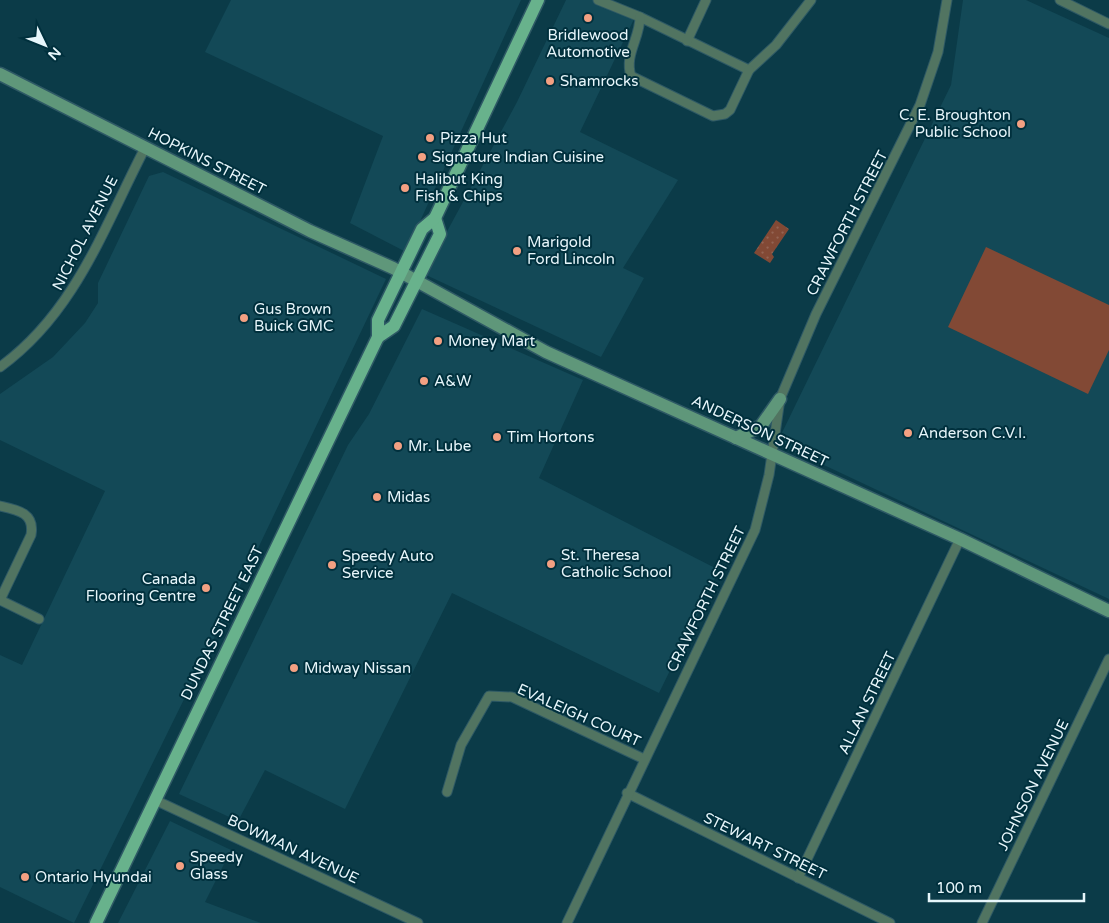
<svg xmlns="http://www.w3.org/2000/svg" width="1109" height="923" font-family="'Varela Round',sans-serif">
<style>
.built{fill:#134957}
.grass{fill:#824935}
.park{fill:url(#park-dots)}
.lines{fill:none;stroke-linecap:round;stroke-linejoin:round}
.street-casing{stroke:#2e5965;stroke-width:11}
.secondary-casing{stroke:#2e5965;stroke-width:15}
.primary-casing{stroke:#2e5965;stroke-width:15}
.street{stroke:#517461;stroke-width:9}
.secondary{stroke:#5f977a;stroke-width:12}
.primary{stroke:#68b28c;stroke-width:12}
.poi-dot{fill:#f3a082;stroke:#00303d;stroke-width:2}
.labels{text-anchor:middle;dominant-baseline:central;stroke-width:4;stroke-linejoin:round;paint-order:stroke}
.poi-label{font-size:15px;fill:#e7f6fb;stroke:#00303d;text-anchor:start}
.street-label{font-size:15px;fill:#e7f6fb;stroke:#00303d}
</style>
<defs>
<pattern id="park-dots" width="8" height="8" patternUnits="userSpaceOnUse" patternTransform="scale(1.25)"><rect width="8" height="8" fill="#824935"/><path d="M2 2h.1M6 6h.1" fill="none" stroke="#946453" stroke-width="1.8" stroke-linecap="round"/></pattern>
</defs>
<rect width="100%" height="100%" fill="#0b3b48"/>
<g class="built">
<path d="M 231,0 L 521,0 L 406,252 L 350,223 L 383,136 L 205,52 Z"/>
<path d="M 566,0 L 593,0 L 634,19 L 580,132 L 678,180 L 623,268 L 644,278 L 601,357 L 424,274 L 517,102 Z"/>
<path d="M 963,0 L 1026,0 L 1109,38 L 1109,599 L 777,443 L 951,85 Z"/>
<path d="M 163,172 L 386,279 L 252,561 L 74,923 L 0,887 L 0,655 L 22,665 L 105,491 L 0,440 L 0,394 L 53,357 L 85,323 L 98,303 L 98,283 L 149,176 Z"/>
<path d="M 422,309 L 583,380 L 539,478 L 719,570 L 659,693 L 452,593 L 345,809 L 265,770 L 238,821 L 179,794 L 348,445 L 369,414 Z"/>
<path d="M 170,821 L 231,850 L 205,902 L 261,923 L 118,923 Z"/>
</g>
<path class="grass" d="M 986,247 L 1109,305 L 1109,350 L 1088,394 L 948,327 Z"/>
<path class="park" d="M 776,220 L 789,229 L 772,254 L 774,257 L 770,263 L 754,253 Z"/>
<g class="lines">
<defs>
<g id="street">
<path d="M 598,0 L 640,17 L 749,70 L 776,45 L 811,0"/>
<path d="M 1060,0 L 1109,24"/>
<path d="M 640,17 C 640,38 624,55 631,76 L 713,116 L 725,114 L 730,110 L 749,70"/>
<path d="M 687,41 L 706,0"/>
<path d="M 0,367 C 75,313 104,227 145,148"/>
<path d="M 0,506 C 18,510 35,513 31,535 L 0,600"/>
<path d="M 0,600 L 39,619"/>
<path d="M 447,792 L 461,745 L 489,696 L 512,697 L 644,759"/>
<path d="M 627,793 L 890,923"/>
<path d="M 155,800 L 418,923"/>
<path d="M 798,878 L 960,539"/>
<path d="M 567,923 L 755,530 L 769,475 L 780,399 L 816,314 L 920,105 L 938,52 L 947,0"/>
<path d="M 982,923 L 1109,659"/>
</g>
<g id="secondary">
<path d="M 0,74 L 310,231 L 393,268 L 546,352 L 960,539 L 1109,611"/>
<path d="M 736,438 L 761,426 L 780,399"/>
</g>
<g id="primary">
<path d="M 378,337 L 394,326 L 440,234 L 435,218"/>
<path d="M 96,923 L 378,337 L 378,320 L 422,229 L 435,218 L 538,0"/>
</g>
</defs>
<use href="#street" class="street-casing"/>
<use href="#secondary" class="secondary-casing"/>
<use href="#primary" class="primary-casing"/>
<use href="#street" class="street"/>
<use href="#secondary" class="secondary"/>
<use href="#primary" class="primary"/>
</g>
<g class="poi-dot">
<circle cx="588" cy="18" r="5"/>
<circle cx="550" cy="81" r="5"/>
<circle cx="1021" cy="124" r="5"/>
<circle cx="430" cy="138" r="5"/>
<circle cx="422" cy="157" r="5"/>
<circle cx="405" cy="188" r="5"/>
<circle cx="517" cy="251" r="5"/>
<circle cx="244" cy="318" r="5"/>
<circle cx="438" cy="341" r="5"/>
<circle cx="424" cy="381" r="5"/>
<circle cx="908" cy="433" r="5"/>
<circle cx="497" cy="437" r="5"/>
<circle cx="398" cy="446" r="5"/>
<circle cx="377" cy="497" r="5"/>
<circle cx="551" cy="564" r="5"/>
<circle cx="332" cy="565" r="5"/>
<circle cx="206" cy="588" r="5"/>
<circle cx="294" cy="668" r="5"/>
<circle cx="180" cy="866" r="5"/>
<circle cx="25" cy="877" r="5"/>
</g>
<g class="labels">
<g class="poi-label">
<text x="588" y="35" text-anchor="middle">Bridlewood<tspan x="588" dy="17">Automotive</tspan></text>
<text x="560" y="81">Shamrocks</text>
<text x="1011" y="115" text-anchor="end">C. E. Broughton<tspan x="1011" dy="17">Public School</tspan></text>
<text x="440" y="138">Pizza Hut</text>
<text x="432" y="157">Signature Indian Cuisine</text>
<text x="415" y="179">Halibut King<tspan x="415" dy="17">Fish &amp; Chips</tspan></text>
<text x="527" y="242">Marigold<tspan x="527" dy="17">Ford Lincoln</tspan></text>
<text x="254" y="309">Gus Brown<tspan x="254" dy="17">Buick GMC</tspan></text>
<text x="448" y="341">Money Mart</text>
<text x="434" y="381">A&amp;W</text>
<text x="918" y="433">Anderson C.V.I.</text>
<text x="507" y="437">Tim Hortons</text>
<text x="408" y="446">Mr. Lube</text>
<text x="387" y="497">Midas</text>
<text x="561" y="555">St. Theresa<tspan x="561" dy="17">Catholic School</tspan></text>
<text x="342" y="556">Speedy Auto<tspan x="342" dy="17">Service</tspan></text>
<text x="196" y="579" text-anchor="end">Canada<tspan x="196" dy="17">Flooring Centre</tspan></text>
<text x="304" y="668">Midway Nissan</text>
<text x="190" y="857">Speedy<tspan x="190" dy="17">Glass</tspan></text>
<text x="35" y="877">Ontario Hyundai</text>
</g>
<g class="street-label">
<text transform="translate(207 161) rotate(27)">HOPKINS STREET</text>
<text transform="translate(847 223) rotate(-63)">CRAWFORTH STREET</text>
<text transform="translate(85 233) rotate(-63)">NICHOL AVENUE</text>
<text transform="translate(760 431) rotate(25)">ANDERSON STREET</text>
<text transform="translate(706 599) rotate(-64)">CRAWFORTH STREET</text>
<text transform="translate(222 623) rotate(-64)">DUNDAS STREET EAST</text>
<text transform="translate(867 703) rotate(-64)">ALLAN STREET</text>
<text transform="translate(579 715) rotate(24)">EVALEIGH COURT</text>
<text transform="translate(1033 785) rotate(-64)">JOHNSON AVENUE</text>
<text transform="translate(765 846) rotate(26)">STEWART STREET</text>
<text transform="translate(293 849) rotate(25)">BOWMAN AVENUE</text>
</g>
</g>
<g transform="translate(45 45) rotate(133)" stroke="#00303d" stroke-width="4" paint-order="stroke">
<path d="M0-4L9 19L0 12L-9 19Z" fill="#e7f6fb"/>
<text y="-8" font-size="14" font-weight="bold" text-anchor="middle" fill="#e7f6fb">N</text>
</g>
<path d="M929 893v8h155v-8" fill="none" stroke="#e7f6fb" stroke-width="2.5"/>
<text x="936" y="893" font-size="15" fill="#e7f6fb" stroke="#00303d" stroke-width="4" paint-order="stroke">100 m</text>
</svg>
